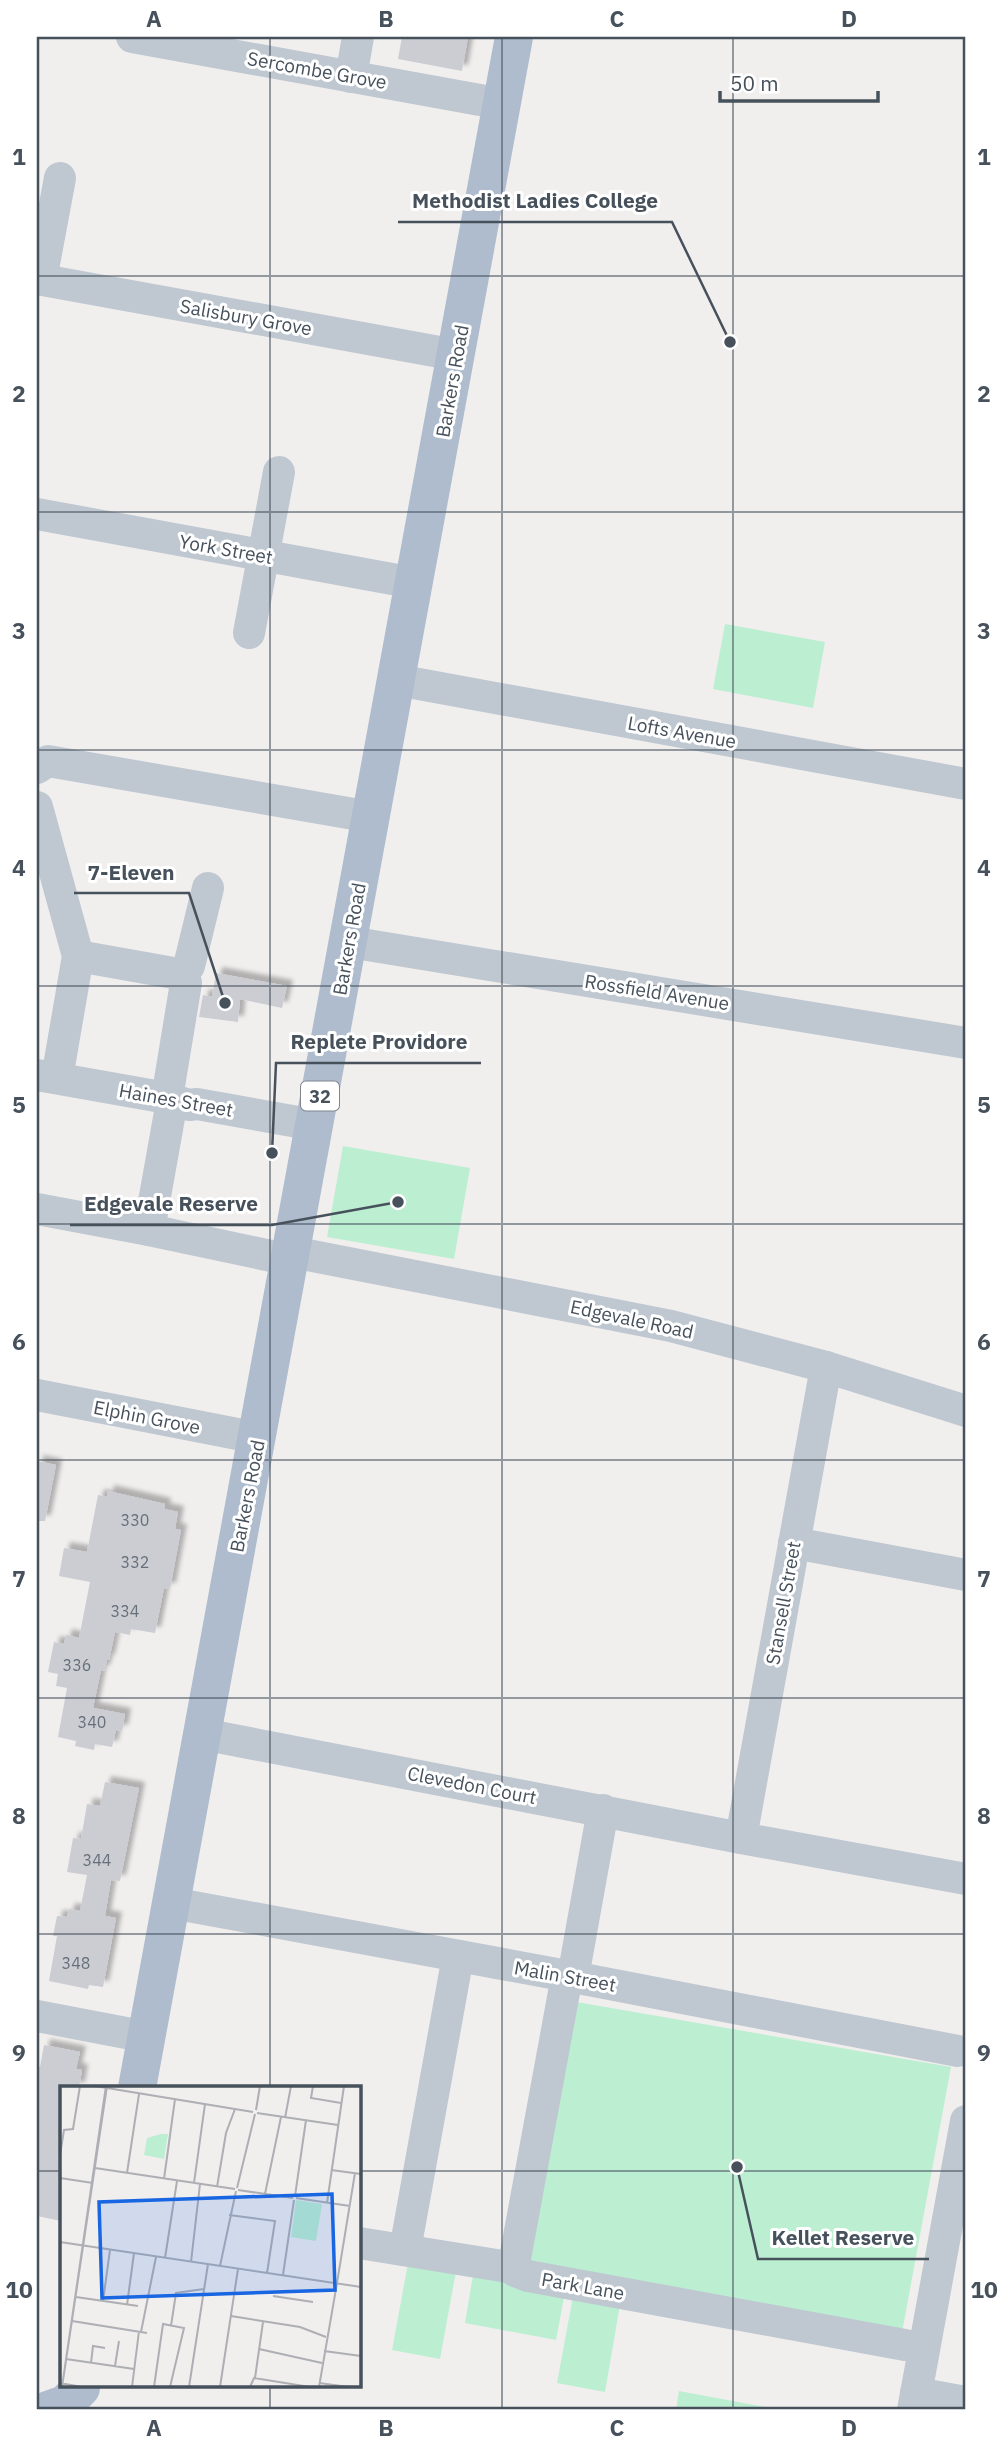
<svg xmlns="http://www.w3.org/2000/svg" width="1003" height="2447" font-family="'IBM Plex Sans',sans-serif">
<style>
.green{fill:#bcefd2}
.building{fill:#cbcdd3;filter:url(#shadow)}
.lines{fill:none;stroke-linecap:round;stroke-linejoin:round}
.minor{stroke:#bfc8d1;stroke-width:32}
.major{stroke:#aebcce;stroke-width:38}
.grid{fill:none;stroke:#46515c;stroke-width:2;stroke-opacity:0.55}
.labels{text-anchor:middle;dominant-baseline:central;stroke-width:6;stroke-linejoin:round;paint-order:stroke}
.number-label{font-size:16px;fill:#67707a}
.shield{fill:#fff;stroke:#7e858d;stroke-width:2}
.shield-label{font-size:18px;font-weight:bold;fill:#46515c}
.street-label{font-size:19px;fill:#46515c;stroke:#fff}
.inset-road{fill:none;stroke:#adafb4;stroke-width:2}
.view{fill:#1866e1;fill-opacity:0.15;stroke:#1866e1;stroke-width:3.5}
.inset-edge{fill:none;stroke:#46515c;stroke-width:3.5}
.leader{fill:none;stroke:#46515c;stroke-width:2.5}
.callout-dot{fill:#46515c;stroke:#fff;stroke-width:2.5}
.callout-label{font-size:21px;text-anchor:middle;font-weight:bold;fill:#46515c;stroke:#fff;stroke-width:6;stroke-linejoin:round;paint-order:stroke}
.neatline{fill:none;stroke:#46515c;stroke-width:2.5}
.grid-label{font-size:23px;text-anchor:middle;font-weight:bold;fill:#46515c}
</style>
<defs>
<filter id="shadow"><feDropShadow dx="6" dy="-6" stdDeviation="2" flood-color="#0004"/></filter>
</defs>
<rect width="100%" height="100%" fill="#f1eeee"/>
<g class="green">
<path d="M 725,624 L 825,642 L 813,708 L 713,689 Z"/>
<path d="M 343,1146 L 470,1168 L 454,1259 L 327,1237 Z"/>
<path d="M 571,2001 L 951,2067 L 901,2338 L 522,2267 Z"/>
<path d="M 409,2258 L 457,2266 L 440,2359 L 392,2350 Z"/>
<path d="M 473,2275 L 565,2292 L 556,2340 L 465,2323 Z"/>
<path d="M 574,2291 L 621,2299 L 605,2392 L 557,2383 Z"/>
<path d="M 679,2391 L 771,2408 L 771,2410 L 676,2410 Z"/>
</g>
<g class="building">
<path d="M 402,37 L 468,37 L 462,71 L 398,59 Z"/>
<path d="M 216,973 L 287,986 L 282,1008 L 240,999 L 238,1022 L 199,1017 L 203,995 L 212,997 Z"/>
<path d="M 37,1461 L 56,1465 L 45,1521 L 37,1521 Z"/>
<path d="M 108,1491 L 165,1504 L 164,1509 L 178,1512 L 175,1529 L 181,1530 L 170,1589 L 164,1588 L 155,1633 L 131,1629 L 130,1635 L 115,1632 L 109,1660 L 107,1660 L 104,1671 L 101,1670 L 93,1708 L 125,1714 L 122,1731 L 116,1730 L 112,1747 L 95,1744 L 94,1750 L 75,1746 L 76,1741 L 58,1737 L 67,1688 L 56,1686 L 58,1674 L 48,1672 L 54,1642 L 64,1644 L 66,1635 L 79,1638 L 90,1582 L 59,1576 L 64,1548 L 87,1552 L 98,1495 L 107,1497 Z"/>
<path d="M 105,1782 L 139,1788 L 120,1881 L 111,1880 L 105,1916 L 116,1918 L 103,1987 L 89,1985 L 88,1989 L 49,1981 L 57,1936 L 53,1936 L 57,1916 L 67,1917 L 69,1909 L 80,1911 L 87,1875 L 67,1872 L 73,1838 L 81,1839 L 87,1804 L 100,1806 Z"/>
<path d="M 44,2045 L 80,2052 L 76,2069 L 82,2070 L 79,2088 L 61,2088 L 61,2221 L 37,2216 L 37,2067 L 40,2067 Z"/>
</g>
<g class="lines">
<g class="minor">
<path d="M 132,37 L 502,104"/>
<path d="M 351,77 L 358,37"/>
<path d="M 37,279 L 456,355"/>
<path d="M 41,280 L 60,178"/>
<path d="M 37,514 L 414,583"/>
<path d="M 249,633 L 279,472"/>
<path d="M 397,680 L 966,784"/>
<path d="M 37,768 L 48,761 L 371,817"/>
<path d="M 37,807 L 78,956 L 57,1078"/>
<path d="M 349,942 L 966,1043"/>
<path d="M 78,956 L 179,974 L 186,983 L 167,1098"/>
<path d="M 179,974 L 189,966 L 208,888"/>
<path d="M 37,1075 L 167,1098 L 189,1105 L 197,1104 L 315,1125"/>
<path d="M 37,1209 L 149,1230 L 290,1260"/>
<path d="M 149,1230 L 172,1101"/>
<path d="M 292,1252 L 671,1326 L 826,1367 L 966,1411"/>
<path d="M 37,1395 L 258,1438"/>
<path d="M 794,1543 L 966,1575"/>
<path d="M 202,1734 L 741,1838 L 966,1879"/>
<path d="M 741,1838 L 826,1367"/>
<path d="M 172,1903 L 573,1977 L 958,2051"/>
<path d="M 567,1976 L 514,2264 L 515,2271 L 528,2276 L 905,2345"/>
<path d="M 573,1977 L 603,1810"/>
<path d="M 37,2016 L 147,2037"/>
<path d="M 359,2243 L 515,2268"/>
<path d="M 405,2250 L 458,1956"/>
<path d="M 916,2393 L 966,2402"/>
<path d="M 913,2410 L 966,2121"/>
</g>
<g class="major">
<path d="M 137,2088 L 514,37"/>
<path d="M 48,2410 L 65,2404 L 81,2388"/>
</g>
</g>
<path class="grid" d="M 270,37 L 270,2088M 502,37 L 502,2410M 733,37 L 733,2410M 37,276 L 966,276M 37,512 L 966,512M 37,750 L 966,750M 37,986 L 966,986M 37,1224 L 966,1224M 37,1460 L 966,1460M 37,1698 L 966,1698M 37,1934 L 966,1934M 37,2171 L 61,2171M 359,2171 L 966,2171M 270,2386 L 270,2410"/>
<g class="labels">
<g class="number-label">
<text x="135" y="1520">330</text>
<text x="135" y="1562">332</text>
<text x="125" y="1611">334</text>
<text x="77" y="1665">336</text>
<text x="92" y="1722">340</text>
<text x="97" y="1860">344</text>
<text x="76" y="1963">348</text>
</g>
<rect class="shield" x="301" y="1081.5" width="38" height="29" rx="5"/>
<g class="shield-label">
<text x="320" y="1096">32</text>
</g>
<g class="street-label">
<text transform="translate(317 70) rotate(10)">Sercombe Grove</text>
<text transform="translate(246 317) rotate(10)">Salisbury Grove</text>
<text transform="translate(452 381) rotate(-80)">Barkers Road</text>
<text transform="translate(226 549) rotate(10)">York Street</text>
<text transform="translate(682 732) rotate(10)">Lofts Avenue</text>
<text transform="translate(349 939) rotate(-80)">Barkers Road</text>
<text transform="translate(657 992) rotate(9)">Rossfield Avenue</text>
<text transform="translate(176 1100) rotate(10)">Haines Street</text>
<text transform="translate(632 1319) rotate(12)">Edgevale Road</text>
<text transform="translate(147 1417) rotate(11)">Elphin Grove</text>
<text transform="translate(247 1496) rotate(-79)">Barkers Road</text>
<text transform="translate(783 1603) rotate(-80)">Stansell Street</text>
<text transform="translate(472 1785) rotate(11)">Clevedon Court</text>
<text transform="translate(565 1976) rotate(10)">Malin Street</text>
<text transform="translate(583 2286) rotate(10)">Park Lane</text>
</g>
</g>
<g transform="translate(60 2086)">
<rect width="301" height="301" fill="#f1eeee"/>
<path d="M 101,48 L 108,48 L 104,73 L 84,69 L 87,52 ZM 236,114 L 262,118 L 256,155 L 231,151 Z" fill="#bcefd2"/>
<path class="inset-road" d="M 35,0 L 193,26M 253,0 L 251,12 L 281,17M 196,24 L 200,0M 197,27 L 278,39M 225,32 L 231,0M 0,69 L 4,44 L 13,43 L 20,0M 35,82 L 175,103M 271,84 L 301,88M 67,87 L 79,8M 0,92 L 33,97M 104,93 L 115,13M 134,97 L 145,18M 157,101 L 166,47 L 175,23M 177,102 L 195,28M 178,104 L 233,112M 205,108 L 221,31M 235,110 L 246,34M 236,112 L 290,120M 267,117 L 284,0M 169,129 L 215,135 L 207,187M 0,156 L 301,201M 105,172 L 117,95M 131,176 L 140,98M 160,180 L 176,105M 223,189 L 234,114M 277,197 L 295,87M 213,210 L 253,216M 16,211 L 78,220M 43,215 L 50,164M 67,219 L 74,167M 171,230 L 240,241 L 266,251M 12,235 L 87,247M 111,240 L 116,207 L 144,203M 81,246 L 96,171M 199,263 L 262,277M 264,265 L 301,270M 6,273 L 74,283M 31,277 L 33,260 L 45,262M 55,280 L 59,255M 195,292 L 203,236M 0,297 L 22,301M 259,297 L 289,301M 2,301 L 47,0M 2,301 L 46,0M 72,301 L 79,245M 94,301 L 103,238 L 124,242 L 110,301M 129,301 L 148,178M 160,301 L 178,183M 190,301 L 194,292 L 250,301M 259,301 L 277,197"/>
<path class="view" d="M 272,108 L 275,204 L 42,212 L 39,116 Z"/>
<rect width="301" height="301" class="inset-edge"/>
</g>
<path class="leader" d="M730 342L672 222H398M225 1003L189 893H74M272 1153L276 1063H481M398 1202L272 1225H70M737 2167L758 2259H929"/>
<g class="callout-dot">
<circle cx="730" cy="342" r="7"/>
<circle cx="225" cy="1003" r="7"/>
<circle cx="272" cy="1153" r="7"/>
<circle cx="398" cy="1202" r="7"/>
<circle cx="737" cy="2167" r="7"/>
</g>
<g class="callout-label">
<text x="535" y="208">Methodist Ladies College</text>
<text x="131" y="880">7-Eleven</text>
<text x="379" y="1049">Replete Providore</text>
<text x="171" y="1211">Edgevale Reserve</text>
<text x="843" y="2245">Kellet Reserve</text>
</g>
<rect width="1003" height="2447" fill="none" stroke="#ffffff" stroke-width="77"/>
<path d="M720 91v10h158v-10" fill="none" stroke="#46515c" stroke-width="3.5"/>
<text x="730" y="91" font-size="21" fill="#46515c" stroke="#ffffff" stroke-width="5" paint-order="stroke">50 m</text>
<rect x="38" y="38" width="926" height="2370" class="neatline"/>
<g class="grid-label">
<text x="154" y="27">A</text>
<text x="386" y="27">B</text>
<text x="617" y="27">C</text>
<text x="849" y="27">D</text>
<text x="19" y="165">1</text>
<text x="984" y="165">1</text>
<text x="19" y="402">2</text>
<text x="984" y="402">2</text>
<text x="19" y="639">3</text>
<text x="984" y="639">3</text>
<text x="19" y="876">4</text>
<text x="984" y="876">4</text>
<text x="19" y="1113">5</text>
<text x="984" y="1113">5</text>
<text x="19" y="1350">6</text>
<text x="984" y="1350">6</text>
<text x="19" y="1587">7</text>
<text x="984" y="1587">7</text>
<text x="19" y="1824">8</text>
<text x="984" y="1824">8</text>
<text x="19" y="2061">9</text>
<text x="984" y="2061">9</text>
<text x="19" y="2298">10</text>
<text x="984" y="2298">10</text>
<text x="154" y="2436">A</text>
<text x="386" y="2436">B</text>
<text x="617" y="2436">C</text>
<text x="849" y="2436">D</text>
</g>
</svg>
